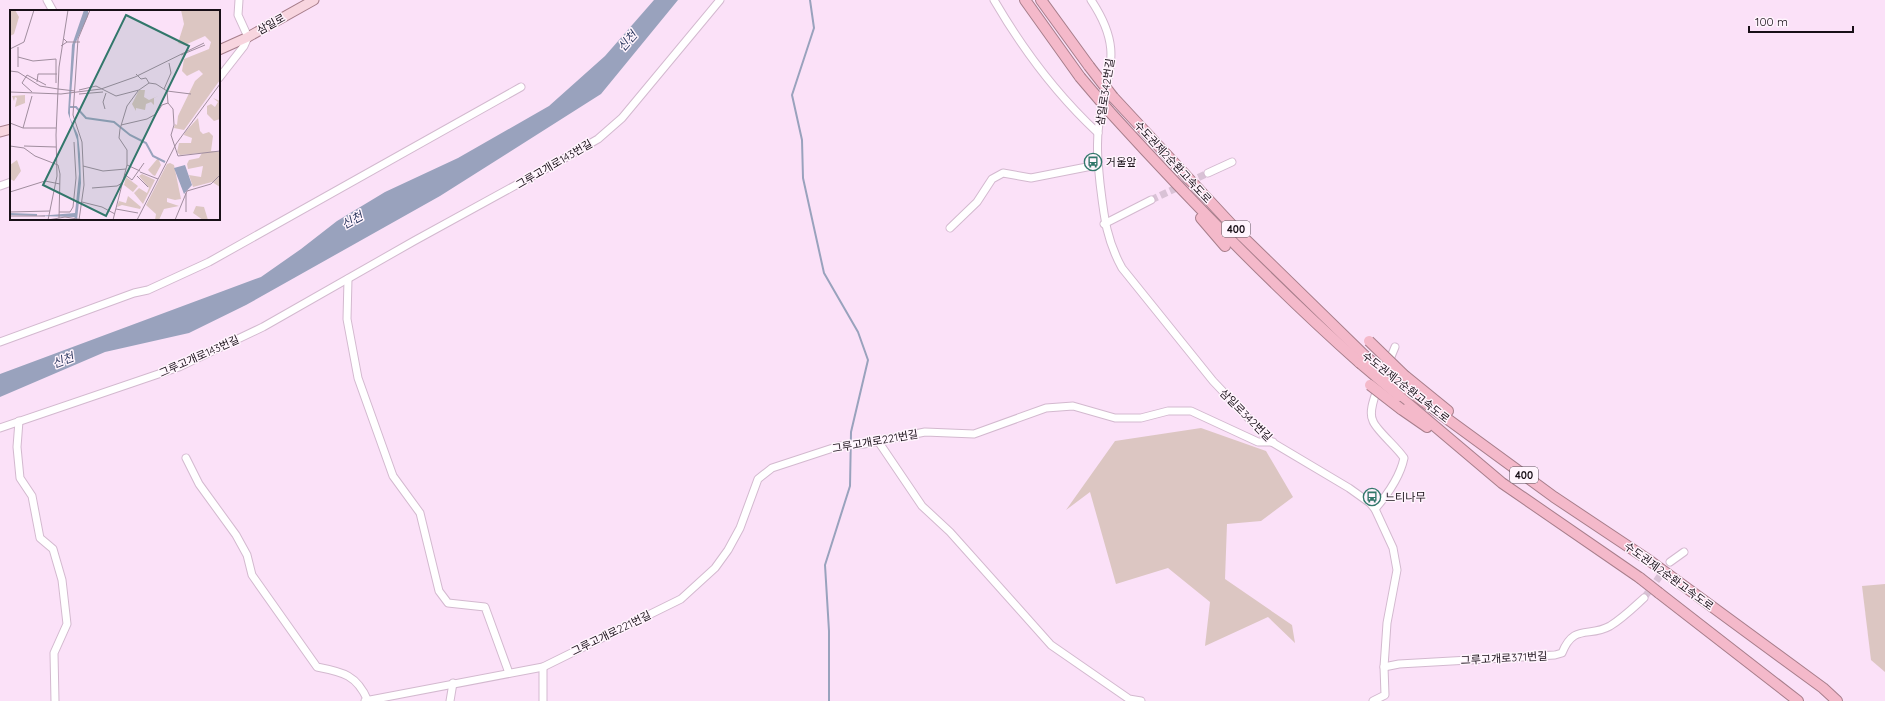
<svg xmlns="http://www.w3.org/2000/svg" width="1885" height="701" font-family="Quicksand,'Noto Sans KR',sans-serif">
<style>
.green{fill:#dcc6c2}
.water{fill:#99a2bd}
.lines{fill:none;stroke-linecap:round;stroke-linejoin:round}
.stream{stroke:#99a2bd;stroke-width:2}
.minor-tunnel{stroke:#d9c2d6;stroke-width:7;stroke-dasharray:7 3.5;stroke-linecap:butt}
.minor-casing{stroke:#d3b9cf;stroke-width:9}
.major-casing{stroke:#a77e8b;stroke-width:11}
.highway-casing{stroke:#a77e8b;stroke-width:12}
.minor{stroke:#fff;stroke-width:7}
.major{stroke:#f8d5df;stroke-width:9}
.highway{stroke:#f4b9ca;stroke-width:10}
.highway-bridge-casing{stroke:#a77e8b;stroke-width:12;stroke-linecap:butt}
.highway-bridge{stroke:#f4b9ca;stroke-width:10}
.labels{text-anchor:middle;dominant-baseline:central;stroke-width:3;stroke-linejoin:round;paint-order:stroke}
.shield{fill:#fff4fd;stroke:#5d545c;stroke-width:1}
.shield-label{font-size:10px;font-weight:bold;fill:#180f17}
.street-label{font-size:11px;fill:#180f17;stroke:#fff4fd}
.poi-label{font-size:11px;fill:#180f17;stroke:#fff4fd;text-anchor:start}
.water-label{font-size:12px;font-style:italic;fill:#2e3a61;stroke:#fff4fd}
.inset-river{fill:none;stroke:#99a2bd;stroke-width:2}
.inset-road{fill:none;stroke:#a08d9e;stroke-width:1}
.view{fill:#32776b;fill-opacity:0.15;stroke:#32776b;stroke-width:2}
.inset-edge{fill:none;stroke:#180f17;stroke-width:2}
</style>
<rect width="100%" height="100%" fill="#fbe1f8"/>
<g class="green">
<path d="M 1201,428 L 1266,451 L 1293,497 L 1261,521 L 1227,524 L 1225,579 L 1292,625 L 1295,643 L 1268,617 L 1205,646 L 1210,602 L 1168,568 L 1116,584 L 1090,492 L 1066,510 L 1115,441 Z"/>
<path d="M 1885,584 L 1885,672 L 1871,660 L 1862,586 Z"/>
</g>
<path class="water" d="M 654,0 L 678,0 L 601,94 L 440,196 L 246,305 L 189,333 L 105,352 L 0,397 L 0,374 L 261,277 L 301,249 L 337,221 L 385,192 L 458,158 L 549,106 L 605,56 Z"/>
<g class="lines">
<path class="stream" d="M 810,0 L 814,28 L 792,95 L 802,140 L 803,178 L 824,273 L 858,332 L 868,360 L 851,432 L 850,486 L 825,565 L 829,631 L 829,701"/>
<g class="minor-tunnel">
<path d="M 1151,200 L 1208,173"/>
<path d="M 1644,598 L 1670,562"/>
</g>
<defs>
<g id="minor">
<path d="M 47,0 L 53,11"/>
<path d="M 994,0 C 1022,48 1057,95 1098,133"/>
<path d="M 1091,0 C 1125,51 1107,70 1099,123 C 1096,143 1098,163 1100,183 C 1104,216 1106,239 1122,268 L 1213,381 L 1270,441 L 1349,488 L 1370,503 L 1375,509 L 1393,548 L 1397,570 L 1387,623 L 1384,667 L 1385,695 L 1373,701"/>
<path d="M 219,78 L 244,46 L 248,37 L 238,15 L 239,0"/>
<path d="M 1208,173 L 1232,162"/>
<path d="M 0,186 L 11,182"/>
<path d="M 1104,224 L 1151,200"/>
<path d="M 950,228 L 977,202 L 992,179 L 1003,173 L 1031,178 L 1097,165"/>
<path d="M 348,279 L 347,319 L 358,378 L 393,476 L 420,513 L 439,591 L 448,603 L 485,607 L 509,673"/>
<path d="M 0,342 L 134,293 L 148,290 L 209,262 L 521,87"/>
<path d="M 1383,376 L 1395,347"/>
<path d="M 19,421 L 17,447 L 20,478 L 32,496 L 40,538 L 53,549 L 62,580 L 67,624 L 54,653 L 55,701"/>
<path d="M 0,428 L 179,367 L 263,327 L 414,241 L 558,162 L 598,139 L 622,118 L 720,0"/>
<path d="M 878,441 L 922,506 L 950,532 L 1051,645 L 1129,699 L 1141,701"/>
<path d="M 186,458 L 199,484 L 236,535 L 247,555 L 252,575 L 317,667 C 343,672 357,675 368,701"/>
<path d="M 1375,509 C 1388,494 1400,477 1404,458 C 1397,447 1376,430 1373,421 C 1368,412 1375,396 1378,387"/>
<path d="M 1670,562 L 1684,552"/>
<path d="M 543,667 L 543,701"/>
<path d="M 1384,667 L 1399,664 L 1555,655 L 1562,653 C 1574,623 1589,638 1610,626 C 1623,618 1634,607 1644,598"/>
<path d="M 365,701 L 543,667 L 681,599 L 715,568 L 728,550 L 740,528 L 758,479 L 772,468 L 839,446 L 864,444 L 925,432 L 974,434 L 1046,408 L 1073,406 L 1115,418 L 1141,418 L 1168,411 L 1191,411 L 1258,442 L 1273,442"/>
<path d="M 450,701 L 453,683"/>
</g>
<g id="major">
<path d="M 219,50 L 248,37 L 314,0"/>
<path d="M 0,132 L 11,129"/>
</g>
<g id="highway">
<path d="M 1025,0 L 1080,77"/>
<path d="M 1041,0 L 1089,66"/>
<path d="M 1113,97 L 1243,237 L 1365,356"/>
<path d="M 1109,111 C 1188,198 1271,284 1360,363"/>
<path d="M 1201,218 L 1225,246"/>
<path d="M 1405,376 L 1448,411"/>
<path d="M 1401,385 L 1554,497 L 1650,561"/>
<path d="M 1399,396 L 1502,483 L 1640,578"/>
<path d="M 1401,409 L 1427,427"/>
<path d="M 1669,575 L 1823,688 L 1837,701"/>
<path d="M 1659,593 L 1798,701"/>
</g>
</defs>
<use href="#minor" class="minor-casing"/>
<use href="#major" class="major-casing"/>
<use href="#highway" class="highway-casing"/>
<use href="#minor" class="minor"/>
<use href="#major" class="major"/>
<use href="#highway" class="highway"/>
<defs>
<g id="highway-bridge">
<path d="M 1089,66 L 1113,97"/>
<path d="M 1080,77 L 1109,111"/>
<path d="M 1369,341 L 1405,376"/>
<path d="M 1365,356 L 1401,385"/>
<path d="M 1360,363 L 1399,396"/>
<path d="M 1370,385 L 1401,409"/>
<path d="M 1650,561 L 1669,575"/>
<path d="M 1640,578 L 1659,593"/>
</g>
</defs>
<use href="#highway-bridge" class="highway-bridge-casing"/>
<use href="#highway-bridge" class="highway-bridge"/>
</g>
<defs>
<symbol id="bus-ring" viewBox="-11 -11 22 22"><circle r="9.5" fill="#fff4fd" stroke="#32776b" stroke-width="1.5"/><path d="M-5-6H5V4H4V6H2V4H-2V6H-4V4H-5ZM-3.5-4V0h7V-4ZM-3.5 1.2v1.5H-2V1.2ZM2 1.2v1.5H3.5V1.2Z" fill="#32776b"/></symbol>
</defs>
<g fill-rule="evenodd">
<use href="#bus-ring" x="1083" y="152" width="20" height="20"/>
<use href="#bus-ring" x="1362" y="487" width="20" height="20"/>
</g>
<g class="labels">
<g class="shield">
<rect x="1222" y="221" width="28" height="16" rx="3"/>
<rect x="1510" y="467" width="28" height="16" rx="3"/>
</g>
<g class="shield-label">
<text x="1236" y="229">400</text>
<text x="1524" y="475">400</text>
</g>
<g class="street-label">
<text transform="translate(271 24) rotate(-29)">삼일로</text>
<text transform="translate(1105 92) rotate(-81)">삼일로342번길</text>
<text transform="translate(1173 162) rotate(47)">수도권제2순환고속도로</text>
<text transform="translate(554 164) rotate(-30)">그루고개로143번길</text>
<text transform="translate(199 356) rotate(-24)">그루고개로143번길</text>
<text transform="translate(1406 387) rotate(38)">수도권제2순환고속도로</text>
<text transform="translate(1246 415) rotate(45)">삼일로342번길</text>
<text transform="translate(875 441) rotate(-10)">그루고개로221번길</text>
<text transform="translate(1669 576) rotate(36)">수도권제2순환고속도로</text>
<text transform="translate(611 633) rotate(-26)">그루고개로221번길</text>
<text transform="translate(1504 658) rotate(-3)">그루고개로371번길</text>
</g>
<g class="poi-label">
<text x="1106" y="162">거울앞</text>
<text x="1385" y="497">느티나무</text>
</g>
<g class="water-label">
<text transform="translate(627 41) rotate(-49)">신천</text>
<text transform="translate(352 220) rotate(-29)">신천</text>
<text transform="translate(63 360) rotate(-21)">신천</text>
</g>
</g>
<g transform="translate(10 10)">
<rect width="210" height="210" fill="#fbe1f8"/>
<path d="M 0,0 L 5,0 L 9,7 L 4,24 L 0,26 ZM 171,0 L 210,0 L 210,70 L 174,120 L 164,118 L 165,114 L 167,115 L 168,106 L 185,71 L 193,64 L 189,60 L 177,66 L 172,61 L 174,49 L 199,39 L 201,32 L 195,26 L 175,35 L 168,33 L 174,14 ZM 129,80 L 135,80 L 134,87 L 139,90 L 148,86 L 144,88 L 144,95 L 141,92 L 136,94 L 135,100 L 126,98 L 126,101 L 122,94 ZM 15,85 L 15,93 L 5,97 L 7,88 L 5,87 L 4,91 L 2,86 ZM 203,88 L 210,91 L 210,109 L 204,111 L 197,104 L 197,96 L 201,94 L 205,97 L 208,92 ZM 188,108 L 190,121 L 193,124 L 199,122 L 203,126 L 201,141 L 210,142 L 210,177 L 202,172 L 183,177 L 179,165 L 191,167 L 193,156 L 178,159 L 177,154 L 179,150 L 189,148 L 192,143 L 170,145 L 167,142 L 169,133 L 181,133 L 182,128 L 174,125 L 175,122 ZM 148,148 L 151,155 L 145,166 L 143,165 L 138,160 ZM 7,150 L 11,161 L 4,171 L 0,169 L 0,155 ZM 160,153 L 164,155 L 171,189 L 165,190 L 157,188 L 157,192 L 169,196 L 154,199 L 149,210 L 145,210 L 146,204 L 136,195 L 157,154 ZM 132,164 L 145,170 L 133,194 L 124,183 L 129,178 L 137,183 L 139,178 L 129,166 ZM 116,167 L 128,176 L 123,182 L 114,175 ZM 118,186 L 131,197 L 130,199 L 112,195 L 107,197 L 109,191 L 116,193 ZM 186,196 L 194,197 L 198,210 L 193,210 L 183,203 Z" fill="#dcc6c2"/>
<path d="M 74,0 L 78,0 L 78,6 L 65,34 L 60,99 L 60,108 L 68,125 L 70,144 L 71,173 L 67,210 L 64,207 L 28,206 L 65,203 L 69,164 L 67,130 L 58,103 L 62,35 ZM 175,155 L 182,175 L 174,184 L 164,158 Z" fill="#99a2bd"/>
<path class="inset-river" d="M 60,97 L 66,97 L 76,108 L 104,112 L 120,125 L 136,133 L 143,146 L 155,152M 0,204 L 27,205"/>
<path class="inset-road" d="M 57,32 L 70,32M 51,36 L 57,32 L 53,28M 0,39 L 14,32 L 24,0M 171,45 L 195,35M 8,47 L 23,51 L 46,49M 8,57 L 8,37M 0,61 L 8,62 L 30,76 L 48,79M 126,64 L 131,69 L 136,68 L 139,73M 27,72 L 28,64 L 47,64M 46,73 L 46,49M 48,79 L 65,81M 154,79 L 161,63 L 159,53M 69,80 L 86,76 L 106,86 L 129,80 L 139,73 L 146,74 L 157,81 L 158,93 L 163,99 L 164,115 L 161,125 L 168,146 L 210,141M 157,81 L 181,84M 0,82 L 51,84 L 91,79 L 125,67 L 194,33M 22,82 L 12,73 L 17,65 L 36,75M 69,84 L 93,82M 95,99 L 93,92 L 96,83M 0,113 L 13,118 L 22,86M 111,115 L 137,109 L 146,104 L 152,95 L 158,93M 13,118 L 46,118M 0,136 L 14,138 L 25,146 L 48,155 L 50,164 L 49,208M 14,136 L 46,137M 117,155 L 130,161M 73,156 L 93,161 L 116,159M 130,162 L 148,169M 114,164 L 122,170 L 134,153M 127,166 L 138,177M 82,178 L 107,176 L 112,173M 0,182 L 35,171 L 50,174M 176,183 L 176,202M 72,192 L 92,197 L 105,204M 106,199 L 128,203M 0,202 L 40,201M 49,202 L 60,202 L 63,197 L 66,168 L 64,132M 0,206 L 35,206M 38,210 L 55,207 L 74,210M 38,210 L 47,166 L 46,125 L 49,57 L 58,0M 69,210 L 74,175 L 72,132 L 63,105 L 68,29 L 80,0M 103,210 L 117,155 L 117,140 L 109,128 L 110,119 L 117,96 L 128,81M 127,210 L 166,134 L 210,74M 165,210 L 177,181 L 201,174 L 210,165"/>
<path class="view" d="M 116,5 L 179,36 L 96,206 L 33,175 Z"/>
<rect width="210" height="210" class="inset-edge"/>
</g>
<path d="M1749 26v6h104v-6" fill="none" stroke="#180f17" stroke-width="2"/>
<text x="1755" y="26" font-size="12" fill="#180f17" stroke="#fff4fd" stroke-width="3" paint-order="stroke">100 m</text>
</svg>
